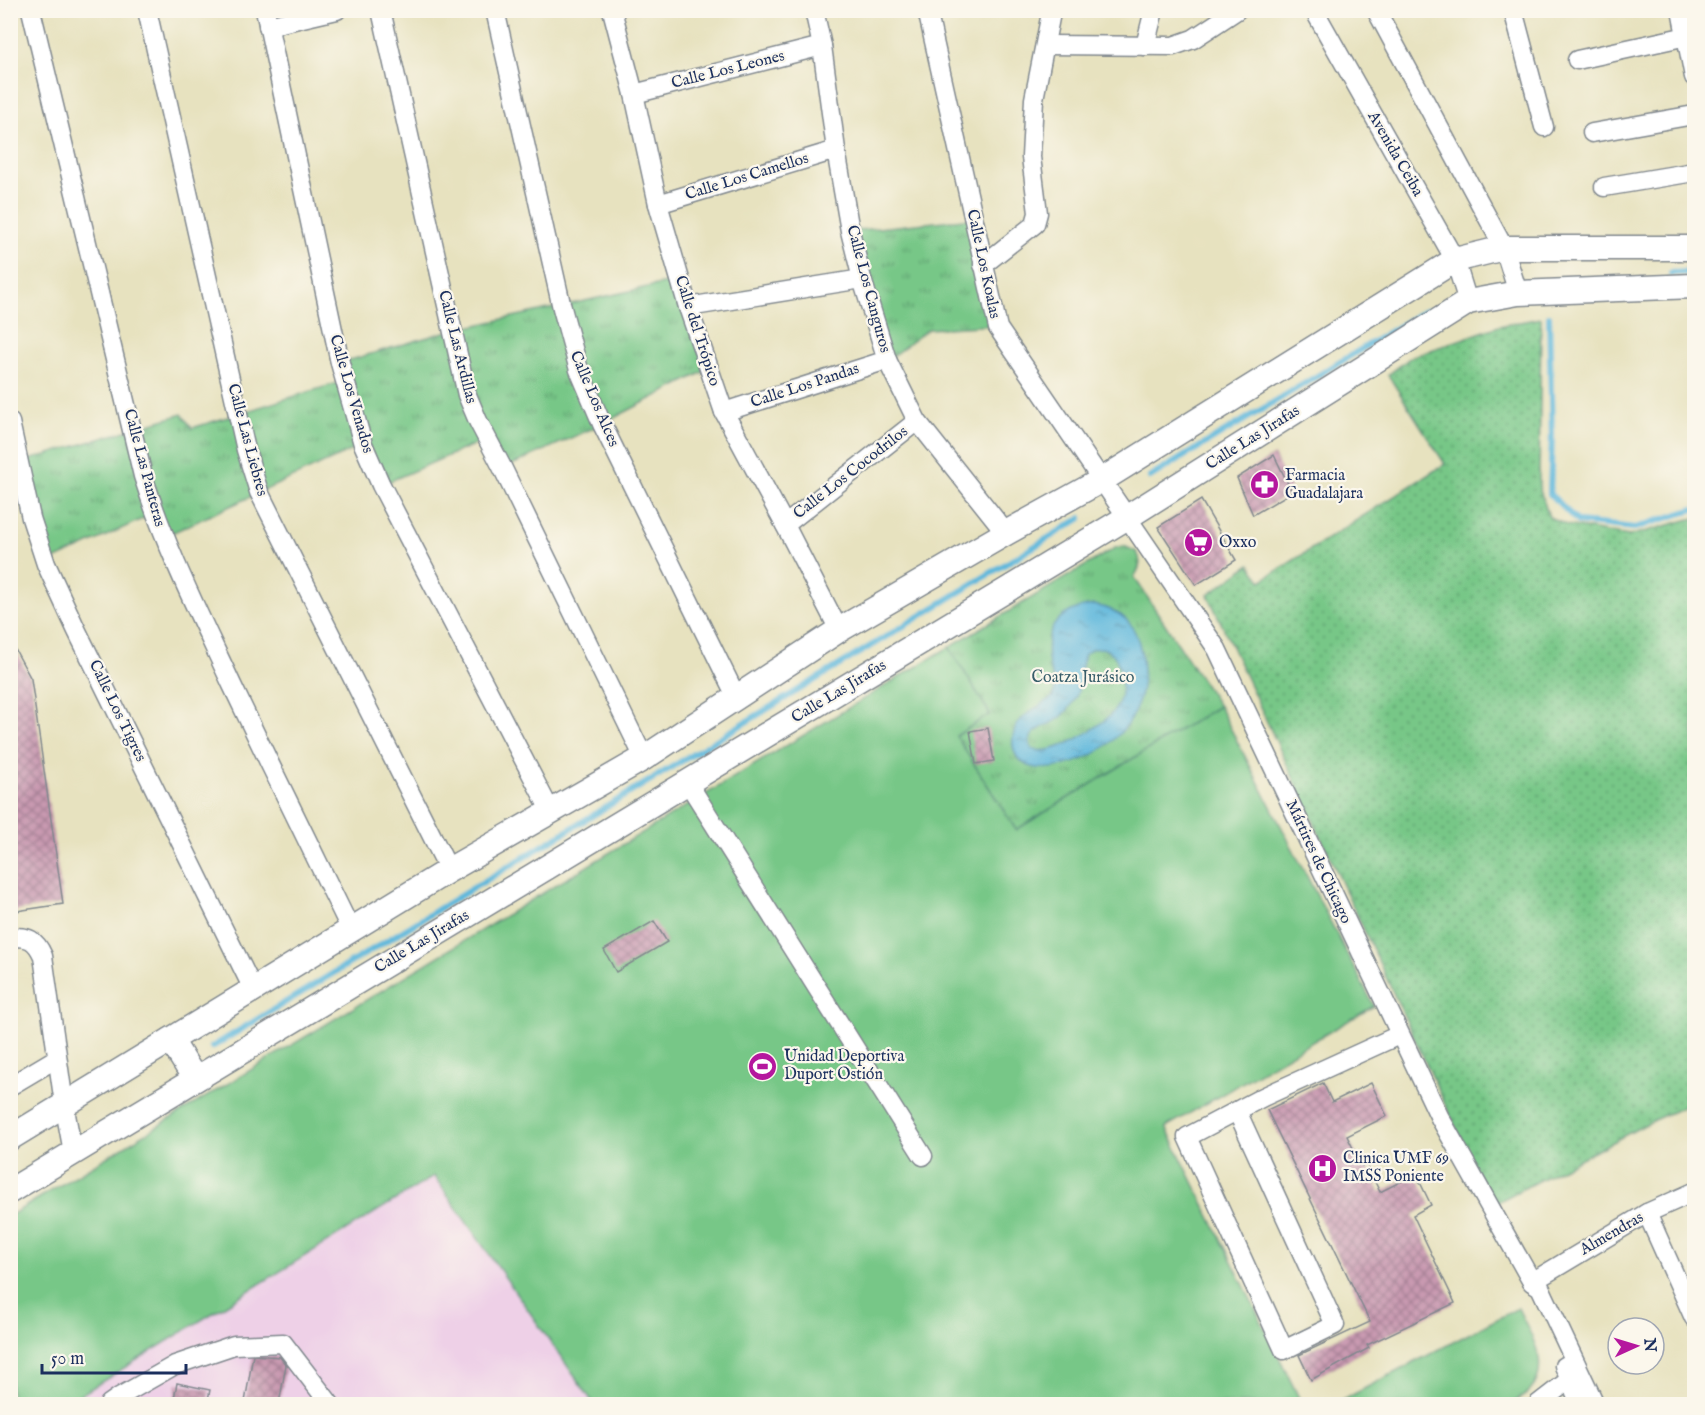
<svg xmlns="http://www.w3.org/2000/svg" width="1705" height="1415" font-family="'IM FELL English',serif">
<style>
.built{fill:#eed0e7}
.grass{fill:url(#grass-dots);stroke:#497b72;stroke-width:1.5}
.park{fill:url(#park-tufts);stroke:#497b72;stroke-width:1.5}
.pitch{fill:#77c787;stroke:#497b72;stroke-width:1.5}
.water{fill:url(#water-ripples);stroke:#3d749d;stroke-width:1.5;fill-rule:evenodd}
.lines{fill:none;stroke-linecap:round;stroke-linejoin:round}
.stream{stroke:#5fb8dc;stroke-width:6}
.building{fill:url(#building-cross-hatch)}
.minor-casing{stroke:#81888e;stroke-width:21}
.major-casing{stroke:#81888e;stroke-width:27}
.minor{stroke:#fff;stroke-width:18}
.major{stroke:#fff;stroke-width:24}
.labels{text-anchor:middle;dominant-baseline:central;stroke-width:4.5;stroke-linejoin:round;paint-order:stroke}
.street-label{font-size:16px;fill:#1b2f5e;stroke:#fbf7ec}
.poi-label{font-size:16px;fill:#1b2f5e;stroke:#fbf7ec;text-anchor:start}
.park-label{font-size:16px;fill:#375d6a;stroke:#fbf7ec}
</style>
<defs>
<pattern id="grass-dots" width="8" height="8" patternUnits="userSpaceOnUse" patternTransform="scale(1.5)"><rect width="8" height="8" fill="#77c787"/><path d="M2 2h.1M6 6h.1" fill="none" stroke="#61a272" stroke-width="1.8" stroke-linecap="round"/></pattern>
<pattern id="park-tufts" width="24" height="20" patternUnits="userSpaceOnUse" patternTransform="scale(1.5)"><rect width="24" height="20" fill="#77c787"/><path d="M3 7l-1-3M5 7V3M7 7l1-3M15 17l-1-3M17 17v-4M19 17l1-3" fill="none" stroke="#61a272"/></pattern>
<pattern id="water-ripples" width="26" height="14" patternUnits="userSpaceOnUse" patternTransform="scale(1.5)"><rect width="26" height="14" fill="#5fb8dc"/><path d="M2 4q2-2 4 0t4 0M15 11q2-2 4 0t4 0" fill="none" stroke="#4e96b6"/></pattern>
<pattern id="building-cross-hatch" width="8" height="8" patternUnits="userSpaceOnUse" patternTransform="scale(1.5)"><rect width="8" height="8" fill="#c99ab1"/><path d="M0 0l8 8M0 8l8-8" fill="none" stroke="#a27e93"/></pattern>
</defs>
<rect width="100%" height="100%" fill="#fbf7ec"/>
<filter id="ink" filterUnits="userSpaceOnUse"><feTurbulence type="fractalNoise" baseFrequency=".0167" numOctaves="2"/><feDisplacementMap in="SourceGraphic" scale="12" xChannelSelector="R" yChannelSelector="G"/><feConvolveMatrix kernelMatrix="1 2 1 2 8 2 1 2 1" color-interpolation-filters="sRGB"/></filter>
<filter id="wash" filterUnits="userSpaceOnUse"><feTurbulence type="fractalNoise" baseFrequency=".008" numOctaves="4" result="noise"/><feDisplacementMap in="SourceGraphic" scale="24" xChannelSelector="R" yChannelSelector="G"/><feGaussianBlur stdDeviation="1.35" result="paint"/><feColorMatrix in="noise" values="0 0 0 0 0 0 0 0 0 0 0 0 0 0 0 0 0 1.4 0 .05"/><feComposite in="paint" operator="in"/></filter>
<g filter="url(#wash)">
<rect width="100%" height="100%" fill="#e7e2bf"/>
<path class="built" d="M 434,1176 L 594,1404 L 66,1404 Z"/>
<path class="grass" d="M 1541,318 L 1539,487 L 1549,517 L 1566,525 L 1629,536 L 1694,518 L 1694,1102 L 1654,1120 L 1492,1205 L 1208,595 L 1250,564 L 1261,581 L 1445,464 L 1388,375 L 1411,357 L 1499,326 Z"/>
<g class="park">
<path d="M 973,218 L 997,325 L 928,329 L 887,360 L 850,231 Z"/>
<path d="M 680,280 L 709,369 L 602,424 L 503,469 L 487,439 L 381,485 L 363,445 L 163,537 L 155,513 L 46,564 L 19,463 L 182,414 L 192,428 L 344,381 L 340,363 L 445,332 Z"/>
<path d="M 1124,546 L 1137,552 C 1142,562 1140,568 1134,577 L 1219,706 L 1016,830 L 956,736 L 990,714 L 949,647 L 1115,548 Z"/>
</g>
<g class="pitch">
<path d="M 949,647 L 990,714 L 956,736 L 1016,830 L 1219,706 L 1374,1006 L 1166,1127 L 1302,1404 L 594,1404 L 434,1176 L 66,1404 L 11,1404 L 11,1215 Z"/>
<path d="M 1518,1308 C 1529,1332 1553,1366 1530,1391 C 1525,1396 1517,1400 1511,1404 L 1335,1404 Z"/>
</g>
<path class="water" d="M 1094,605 C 1122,610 1136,623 1141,652 C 1145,675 1143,698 1131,718 C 1125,730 1114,740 1103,748 C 1083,763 1020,786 1013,746 C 1012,738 1013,732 1017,725 C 1024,713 1042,705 1053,697 C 1057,686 1053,679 1050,669 C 1041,631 1056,610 1094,605 ZM 1102,648 C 1113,652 1116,656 1119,667 C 1123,679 1123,697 1116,708 C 1105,726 1052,758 1032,749 C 1021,730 1053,726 1063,715 C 1086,692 1076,680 1085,654 L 1092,649 Z"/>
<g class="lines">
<g class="stream">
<path d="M 1671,273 L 1694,272"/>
<path d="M 1549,316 L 1552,436 L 1550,494 L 1578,522 L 1635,528 L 1694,509"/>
<path d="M 1150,477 L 1426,310"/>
<path d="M 212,1047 L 1081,518"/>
</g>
</g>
<g id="blocks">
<g class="building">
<path d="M 1274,455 L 1292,492 L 1253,515 L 1237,478 Z"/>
<path d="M 1201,500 L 1236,560 L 1196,585 L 1158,527 Z"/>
<path d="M 10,640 L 31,679 L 63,904 L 10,912 Z"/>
<path d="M 988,728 L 994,761 L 976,764 L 970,731 Z"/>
<path d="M 654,921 L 667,942 L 616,972 L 604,950 Z"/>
<path d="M 1323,1083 L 1332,1102 L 1371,1083 L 1387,1116 L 1347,1136 L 1362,1166 L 1366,1164 L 1380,1192 L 1416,1174 L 1431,1205 L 1413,1215 L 1455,1303 L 1367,1345 L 1369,1348 L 1311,1380 L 1299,1355 L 1370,1322 L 1267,1110 Z"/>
<path d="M 253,1355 L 280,1357 L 286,1365 L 279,1404 L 245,1402 Z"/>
<path d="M 177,1383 L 210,1390 L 207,1404 L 173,1404 Z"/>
</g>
</g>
</g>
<g filter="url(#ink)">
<use href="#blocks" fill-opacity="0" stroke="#81888e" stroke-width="1.5"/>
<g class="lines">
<defs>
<g id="minor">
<path d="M 31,10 L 143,476 C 166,549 200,616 232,685 C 271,767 311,849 351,930"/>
<path d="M 147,10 L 246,450 L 259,492 L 449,870"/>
<path d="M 265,10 L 340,363 L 363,444 L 381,485 L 551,812"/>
<path d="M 381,10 L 467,395 L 478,421 L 503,469 L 644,758"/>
<path d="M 495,10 L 562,308 L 579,370 L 602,424 L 736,696"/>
<path d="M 612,10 L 634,94 L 658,204 L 688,307 L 724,412 L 785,525 L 839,630"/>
<path d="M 814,10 L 822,46 L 836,150 L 850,231 L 862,279 L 887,360 L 917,421 L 1006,533"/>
<path d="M 927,10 L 998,328 L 1217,649 L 1440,1118 L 1532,1282 L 1540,1287 L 1595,1404"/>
<path d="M 1314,10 L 1455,260 L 1468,302"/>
<path d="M 1376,10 L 1504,248 L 1518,293"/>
<path d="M 1513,10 L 1544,127"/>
<path d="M 1681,10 L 1694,77"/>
<path d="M 268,26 L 337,10"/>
<path d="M 1045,45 L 1173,46 L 1193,39 L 1237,10"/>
<path d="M 1145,46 L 1154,10"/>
<path d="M 1577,60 L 1687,36"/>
<path d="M 634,94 L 822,46"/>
<path d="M 1592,133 L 1694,115"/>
<path d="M 1604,187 L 1694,172"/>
<path d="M 658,204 L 836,150"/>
<path d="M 983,265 L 1035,224 L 1038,213 L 1031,157 L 1034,99 L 1050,18 L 1049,10"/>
<path d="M 688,307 L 862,279"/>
<path d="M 724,412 L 887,360"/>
<path d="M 10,422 L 31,518 L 46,564 L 76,629 L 253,989"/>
<path d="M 785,525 L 917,421"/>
<path d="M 688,783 L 923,1156"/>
<path d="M 10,938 C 28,935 36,940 43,956 L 64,1104 L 73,1152"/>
<path d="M 10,1086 L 57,1058"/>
<path d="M 1237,1111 L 1335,1325 L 1284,1350 L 1187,1137 L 1263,1097 L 1399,1035"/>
<path d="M 1647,1213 L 1694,1318"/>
<path d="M 1532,1282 L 1647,1213 L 1694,1192"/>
<path d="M 1564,1366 L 1580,1404"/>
<path d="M 109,1404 L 119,1397 L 175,1365 L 234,1345 L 283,1343 L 330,1404"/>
<path d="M 1538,1404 L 1578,1373"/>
</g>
<g id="major">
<path d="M 171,1040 L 195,1079"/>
<path d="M 10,1138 L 449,870 L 644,758 L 839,630 L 1006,533 L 1102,480 L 1455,260 L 1504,248 L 1694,248"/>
<path d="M 10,1191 L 1126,518 L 1468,302 L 1518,293 L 1694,286"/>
</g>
</defs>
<use href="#minor" class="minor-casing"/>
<use href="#major" class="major-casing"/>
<use href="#minor" class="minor"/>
<use href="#major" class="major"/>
</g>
</g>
<defs>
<symbol id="pharmacy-disc" viewBox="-11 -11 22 22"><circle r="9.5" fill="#b5179e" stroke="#fbf7ec"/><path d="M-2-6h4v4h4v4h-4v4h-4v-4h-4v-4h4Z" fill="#fff"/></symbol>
<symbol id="supermarket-disc" viewBox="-11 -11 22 22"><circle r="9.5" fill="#b5179e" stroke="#fbf7ec"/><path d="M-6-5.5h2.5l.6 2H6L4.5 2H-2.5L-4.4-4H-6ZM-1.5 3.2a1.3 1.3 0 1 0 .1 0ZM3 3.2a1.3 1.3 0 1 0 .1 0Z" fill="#fff"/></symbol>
<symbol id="stadium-disc" viewBox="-11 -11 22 22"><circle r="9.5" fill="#b5179e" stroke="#fbf7ec"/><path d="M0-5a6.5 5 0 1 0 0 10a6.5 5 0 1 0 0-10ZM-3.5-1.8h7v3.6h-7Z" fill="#fff"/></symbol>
<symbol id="hospital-disc" viewBox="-11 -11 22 22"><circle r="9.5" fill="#b5179e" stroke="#fbf7ec"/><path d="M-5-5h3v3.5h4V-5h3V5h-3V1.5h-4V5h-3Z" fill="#fff"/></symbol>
</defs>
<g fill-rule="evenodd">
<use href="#pharmacy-disc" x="1248" y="468" width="33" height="33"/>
<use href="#supermarket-disc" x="1182" y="526" width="33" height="33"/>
<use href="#stadium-disc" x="746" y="1050" width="33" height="33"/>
<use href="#hospital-disc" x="1306" y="1152" width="33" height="33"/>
</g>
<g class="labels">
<g class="street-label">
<text transform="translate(728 70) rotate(-14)">Calle Los Leones</text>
<text transform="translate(1395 154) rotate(60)">Avenida Ceiba</text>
<text transform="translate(747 177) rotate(-17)">Calle Los Camellos</text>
<text transform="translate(983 264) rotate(78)">Calle Los Koalas</text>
<text transform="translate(868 289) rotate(75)">Calle Los Canguros</text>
<text transform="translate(697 331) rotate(72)">Calle del Trópico</text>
<text transform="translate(457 347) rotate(76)">Calle Las Ardillas</text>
<text transform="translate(805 386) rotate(-18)">Calle Los Pandas</text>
<text transform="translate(351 394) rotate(74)">Calle Los Venados</text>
<text transform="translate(594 399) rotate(67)">Calle Los Alces</text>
<text transform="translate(1253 438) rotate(-32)">Calle Las Jirafas</text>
<text transform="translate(247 440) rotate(75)">Calle Las Liebres</text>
<text transform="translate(144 468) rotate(75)">Calle Las Panteras</text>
<text transform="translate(851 473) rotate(-38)">Calle Los Cocodrilos</text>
<text transform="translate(839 692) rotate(-31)">Calle Las Jirafas</text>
<text transform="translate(117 711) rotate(64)">Calle Los Tigres</text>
<text transform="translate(1318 862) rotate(65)">Mártires de Chicago</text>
<text transform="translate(422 942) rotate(-31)">Calle Las Jirafas</text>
<text transform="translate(1612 1234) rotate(-30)">Almendras</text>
</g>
<g class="poi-label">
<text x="1285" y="476">Farmacia<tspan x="1285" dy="18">Guadalajara</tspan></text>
<text x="1219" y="543">Oxxo</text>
<text x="784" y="1057">Unidad Deportiva<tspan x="784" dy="18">Duport Ostión</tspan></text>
<text x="1343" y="1159">Clinica UMF 69<tspan x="1343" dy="18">IMSS Poniente</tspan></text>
</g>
<g class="park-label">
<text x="1083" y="678">Coatza Jurásico</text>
</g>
</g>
<rect width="1705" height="1415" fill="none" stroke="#fbf7ec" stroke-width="36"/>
<g transform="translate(1636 1346) rotate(86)"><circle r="28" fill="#fbf7ec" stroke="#a1a7b3" stroke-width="1.5"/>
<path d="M0-4.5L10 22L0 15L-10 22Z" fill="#b5179e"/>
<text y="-9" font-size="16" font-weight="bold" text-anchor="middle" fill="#1b2f5e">N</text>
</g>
<path d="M42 1364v9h144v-9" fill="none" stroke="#1b2f5e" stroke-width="3"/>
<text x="51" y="1364" font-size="18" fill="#1b2f5e" stroke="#fbf7ec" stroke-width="4.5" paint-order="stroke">50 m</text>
</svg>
